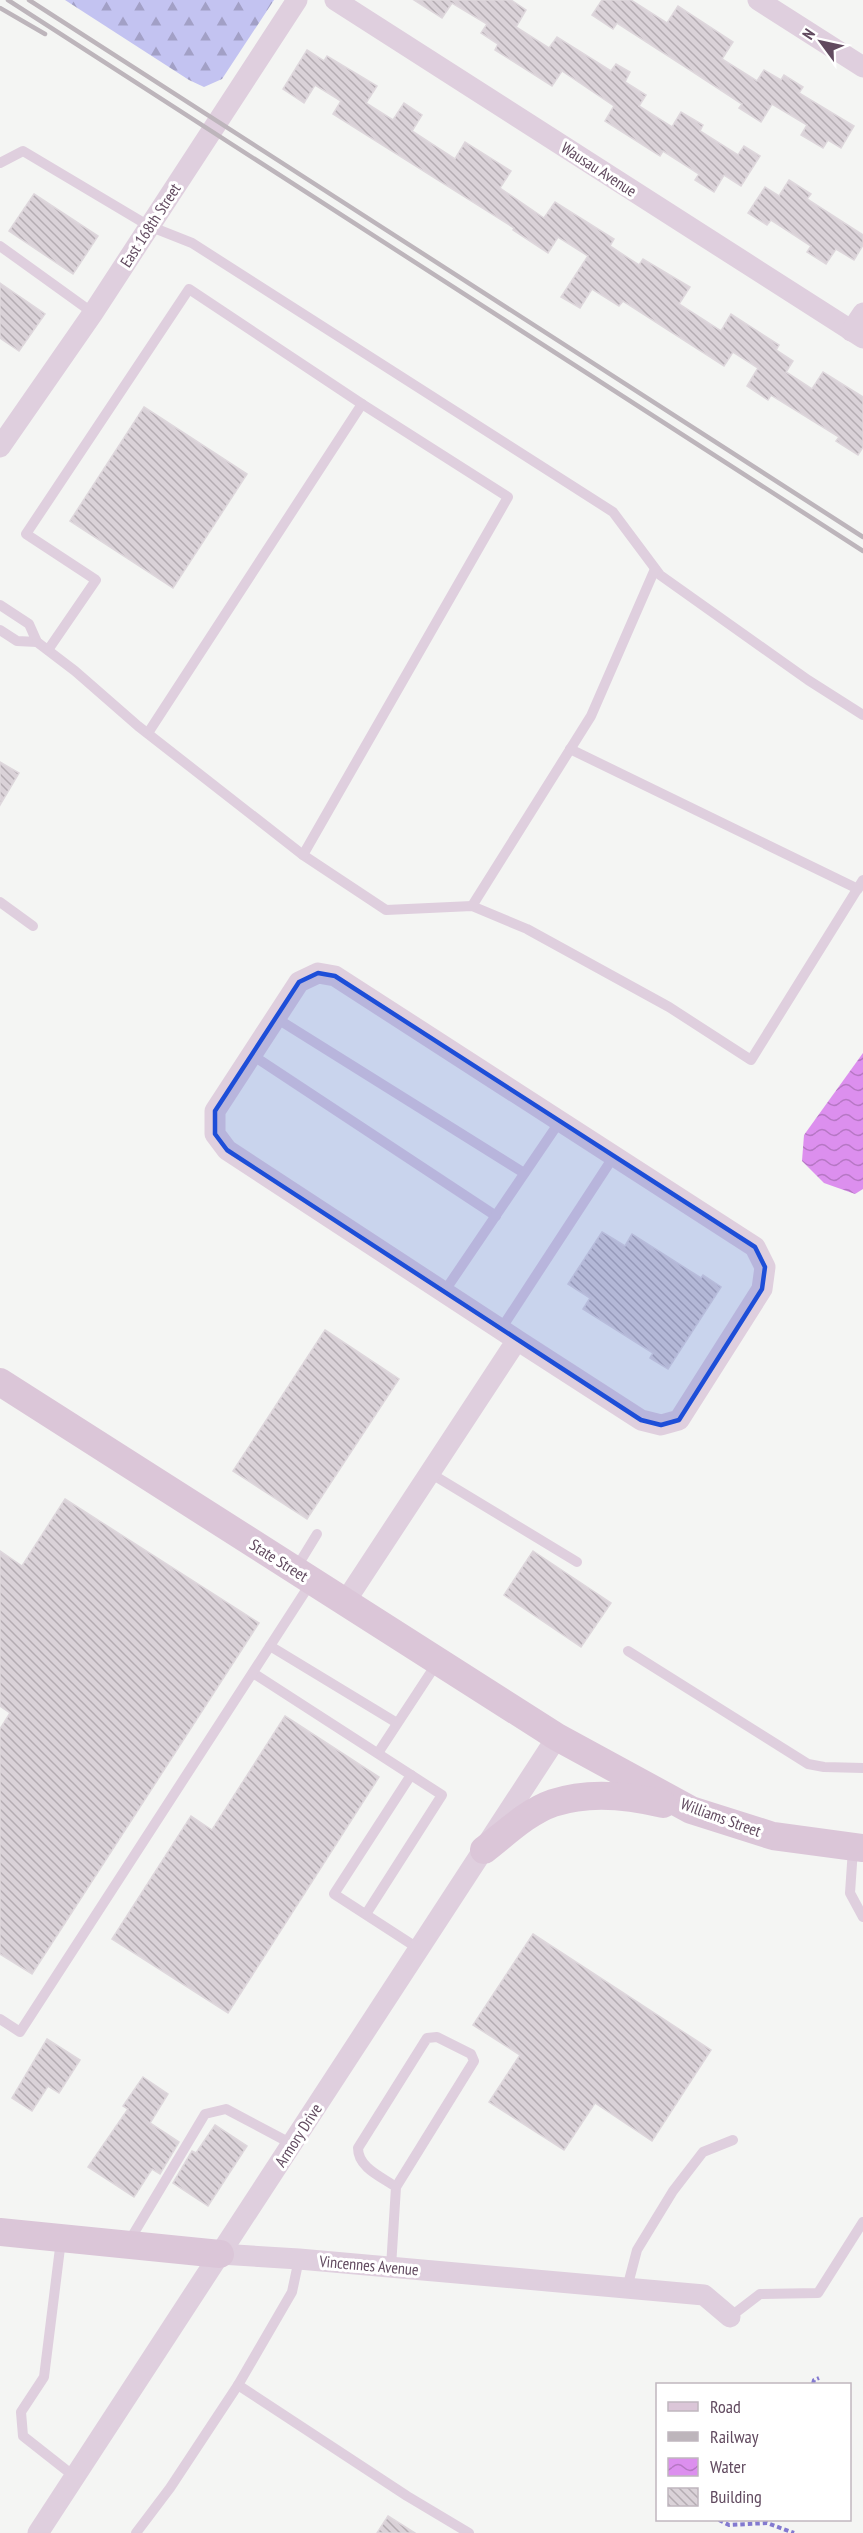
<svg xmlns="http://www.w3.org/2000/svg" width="863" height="2533" font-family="'PT Sans Narrow',sans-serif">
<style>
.forest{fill:url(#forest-firs)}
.water{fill:url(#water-waves)}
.building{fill:url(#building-back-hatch);stroke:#ded7dc;stroke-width:1.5}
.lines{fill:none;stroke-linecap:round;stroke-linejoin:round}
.path{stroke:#837ad0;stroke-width:4;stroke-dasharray:4.5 3;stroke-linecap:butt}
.lane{stroke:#dfcfde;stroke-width:10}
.street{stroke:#dfcfde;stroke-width:21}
.secondary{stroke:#dbc6d8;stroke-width:28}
.rail{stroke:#bdb5bb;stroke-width:4.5}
.marked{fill:#1d4ed8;fill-opacity:0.2;stroke:#1d4ed8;stroke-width:4.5;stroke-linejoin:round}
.labels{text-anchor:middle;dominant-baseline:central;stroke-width:6;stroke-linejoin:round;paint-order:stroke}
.street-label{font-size:16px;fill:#614a5f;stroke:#fff}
</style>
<defs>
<pattern id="forest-firs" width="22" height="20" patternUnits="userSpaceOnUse" patternTransform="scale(1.5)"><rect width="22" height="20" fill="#c3c3f1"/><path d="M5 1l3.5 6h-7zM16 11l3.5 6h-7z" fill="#a2a0c6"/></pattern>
<pattern id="water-waves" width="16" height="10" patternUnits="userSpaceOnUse" patternTransform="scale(1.5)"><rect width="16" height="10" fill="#dc8fee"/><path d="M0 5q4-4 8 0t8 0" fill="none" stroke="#b677c4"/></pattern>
<pattern id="building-back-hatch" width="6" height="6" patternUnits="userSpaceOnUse" patternTransform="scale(1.5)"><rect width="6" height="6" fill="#dad2d8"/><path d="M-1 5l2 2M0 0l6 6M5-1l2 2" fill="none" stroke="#b4acb2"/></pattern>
</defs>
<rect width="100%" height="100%" fill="#f4f5f3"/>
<path class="forest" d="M 65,0 L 274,0 L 222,79 L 204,87 L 189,80 Z"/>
<path class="water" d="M 863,1053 L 863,1189 L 855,1194 L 824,1183 L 802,1161 L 804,1135 Z"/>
<g class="building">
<path d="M 414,0 L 511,0 L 526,10 L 516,27 L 549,48 L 557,37 L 611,71 L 616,64 L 630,72 L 625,82 L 646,95 L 639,106 L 672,127 L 681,112 L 703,125 L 700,131 L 738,155 L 744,146 L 760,156 L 741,186 L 724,175 L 714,192 L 695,180 L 699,174 L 663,151 L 660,156 L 605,121 L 614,106 L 562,71 L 552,86 L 495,50 L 498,44 L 481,33 L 487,24 L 452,3 L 442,18 Z"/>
<path d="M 602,0 L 631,0 L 667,23 L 678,6 L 733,42 L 722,59 L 757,81 L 764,70 L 781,80 L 784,75 L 803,87 L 799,93 L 854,126 L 841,148 L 828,140 L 823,148 L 801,135 L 807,125 L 772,104 L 761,122 L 739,108 L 742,104 L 690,70 L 617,23 L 613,29 L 592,15 Z"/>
<path d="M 307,50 L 324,61 L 327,56 L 377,86 L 366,103 L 393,120 L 404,103 L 422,115 L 412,131 L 455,159 L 465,142 L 511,171 L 500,188 L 544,218 L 555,202 L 614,239 L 610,246 L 639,265 L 643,259 L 690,287 L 679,304 L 721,331 L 731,314 L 779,345 L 776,350 L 793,361 L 786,372 L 812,389 L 823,372 L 863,397 L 863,447 L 858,455 L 836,441 L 839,437 L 771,395 L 768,400 L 747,386 L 758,368 L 733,352 L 724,366 L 623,301 L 619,306 L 592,289 L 580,308 L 561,297 L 588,256 L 558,237 L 548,253 L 513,230 L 514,228 L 333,114 L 341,101 L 315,85 L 304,103 L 283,89 Z"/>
<path d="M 789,180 L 811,194 L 807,199 L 863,235 L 863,245 L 854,260 L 836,249 L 826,264 L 807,252 L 811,246 L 771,220 L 767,225 L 748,213 L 765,187 L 779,196 Z"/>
<path d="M 34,194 L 98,236 L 73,274 L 9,231 Z"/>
<path d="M 0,283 L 45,314 L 19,351 L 0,338 Z"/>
<path d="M 144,407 L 247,474 L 173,588 L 70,521 Z"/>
<path d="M 0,762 L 19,773 L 0,805 Z"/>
<path d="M 602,1232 L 625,1246 L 632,1234 L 701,1278 L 703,1275 L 721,1287 L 668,1369 L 650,1358 L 653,1353 L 583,1309 L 590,1298 L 568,1284 Z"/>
<path d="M 325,1330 L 399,1379 L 307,1519 L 233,1471 Z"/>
<path d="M 65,1499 L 259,1623 L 32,1974 L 0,1954 L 0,1729 L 10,1713 L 0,1706 L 0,1551 L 22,1566 Z"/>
<path d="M 533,1551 L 611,1603 L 581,1647 L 504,1595 Z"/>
<path d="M 285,1716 L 379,1777 L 228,2013 L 112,1939 L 191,1816 L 212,1830 Z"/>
<path d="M 533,1934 L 711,2050 L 652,2141 L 595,2103 L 564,2150 L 489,2102 L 520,2055 L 473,2025 Z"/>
<path d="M 47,2039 L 80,2060 L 59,2093 L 48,2086 L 32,2111 L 12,2098 Z"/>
<path d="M 143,2077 L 168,2094 L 150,2123 L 179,2142 L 160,2174 L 152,2169 L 134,2197 L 88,2167 L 128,2109 L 123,2106 Z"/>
<path d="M 215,2125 L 247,2146 L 208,2206 L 173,2183 L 192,2151 L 196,2153 Z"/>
<path d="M 388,2516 L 415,2533 L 377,2533 Z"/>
</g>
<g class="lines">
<g class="path">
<path d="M 813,2384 L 814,2380 L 819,2378"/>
<path d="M 719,2520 L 729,2525 L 767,2523 L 794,2533"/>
</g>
<g class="lane">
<path d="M 0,163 L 23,151 L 149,226 L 192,243 L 613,512 L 660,575 L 808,680 L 863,715"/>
<path d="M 0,246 L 93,313"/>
<path d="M 0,605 L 29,624 L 37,642 L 17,641 L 0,630"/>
<path d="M 37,642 L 75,671 L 138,726 L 303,855 L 386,910 L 472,906 L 527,929 L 669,1007 L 751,1060 L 863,880"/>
<path d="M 48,650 L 96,580 L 26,534 L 189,289 L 362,404 L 148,733"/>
<path d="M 570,749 L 858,889"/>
<path d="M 303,855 L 508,497 L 362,404"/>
<path d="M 0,902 L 33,926"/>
<path d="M 472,906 L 591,716 L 655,569"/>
<path d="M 276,1018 L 524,1173"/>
<path d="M 252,1055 L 496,1216"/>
<path d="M 444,1292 L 560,1121"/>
<path d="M 501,1329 L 614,1156"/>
<path d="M 430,1473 L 577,1562"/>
<path d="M 295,1570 L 317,1534"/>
<path d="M 270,1646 L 397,1723"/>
<path d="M 628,1651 L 808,1764 L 824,1767 L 863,1768"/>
<path d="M 253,1673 L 411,1775 L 334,1894 L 419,1949"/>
<path d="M 378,1753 L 437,1663"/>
<path d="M 853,1849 L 850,1893 L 863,1917"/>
<path d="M 366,1914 L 442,1795 L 411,1775"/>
<path d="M 0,2019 L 20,2032 L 312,1581"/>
<path d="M 61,2240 L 44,2377 L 21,2412 L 23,2436 L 75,2477"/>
<path d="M 128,2243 L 205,2114 L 226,2109 L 292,2144"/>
<path d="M 391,2267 L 396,2187 C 382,2177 358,2168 358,2148 L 427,2038 L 437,2037 L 471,2054 L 474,2061 L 396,2187"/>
<path d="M 627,2288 L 637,2250 L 673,2191 L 703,2152 L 733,2140"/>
<path d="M 730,2317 L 760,2294 L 818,2293 L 863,2222"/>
<path d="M 238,2385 L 407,2496 L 469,2533"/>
<path d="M 136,2533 L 170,2488 L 238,2385 L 292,2292 L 299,2259"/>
</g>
<g class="street">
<path d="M 335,0 L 863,338"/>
<path d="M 758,0 L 863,67"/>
<path d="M 851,331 L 863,313"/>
<path d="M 0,447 L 93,313 L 297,0"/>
<path d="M 345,1602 L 517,1340 L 641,1420 L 661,1425 L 679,1420 L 762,1289 L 765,1267 L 755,1247 L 335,976 L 318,973 L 299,982 L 215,1111 L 215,1134 L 227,1150 L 517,1340"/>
<path d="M 220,2254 L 299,2259 L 704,2295 L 730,2317"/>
<path d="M 38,2533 L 557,1737"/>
</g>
<g class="secondary">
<path d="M 0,1382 L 557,1737 L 691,1810 L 773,1836 L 863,1848"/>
<path d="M 484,1850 C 505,1834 527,1812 553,1803 C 589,1791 627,1795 663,1804"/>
<path d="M 0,2232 L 220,2254"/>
</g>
<g class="rail">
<path d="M 8,0 L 863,551"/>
<path d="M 29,0 L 863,537"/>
<path d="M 0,8 L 45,34"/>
</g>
</g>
<path class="marked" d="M 318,973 L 335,976 L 755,1247 L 765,1267 L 762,1289 L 679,1420 L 661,1425 L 641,1420 L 227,1150 L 215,1134 L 215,1111 L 299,982 Z"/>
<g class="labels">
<g class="street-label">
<text transform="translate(599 169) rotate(33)">Wausau Avenue</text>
<text transform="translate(150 225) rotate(-57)">East 168th Street</text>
<text transform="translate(279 1560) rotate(32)">State Street</text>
<text transform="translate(721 1817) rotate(20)">Williams Street</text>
<text transform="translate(298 2135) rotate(-57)">Armory Drive</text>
<text transform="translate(369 2265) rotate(5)">Vincennes Avenue</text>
</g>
</g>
<rect x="656" y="2383" width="195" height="138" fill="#ffffff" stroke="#c0b7bf" stroke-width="1.5"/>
<rect x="668" y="2402" width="30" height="9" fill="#dbc6d8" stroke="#c0b7bf" stroke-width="1.5"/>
<text x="710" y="2413" font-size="18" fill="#614a5f">Road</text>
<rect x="668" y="2432" width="30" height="9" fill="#bdb5bb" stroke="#c0b7bf" stroke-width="1.5"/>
<text x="710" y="2443" font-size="18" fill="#614a5f">Railway</text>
<rect x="668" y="2458" width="30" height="18" fill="url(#water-waves)" stroke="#c0b7bf" stroke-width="1.5"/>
<text x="710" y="2473" font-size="18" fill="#614a5f">Water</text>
<rect x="668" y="2488" width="30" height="18" fill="url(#building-back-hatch)" stroke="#c0b7bf" stroke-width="1.5"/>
<text x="710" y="2503" font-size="18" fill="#614a5f">Building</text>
<g transform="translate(821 42) rotate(303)" stroke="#ffffff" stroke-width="4.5" paint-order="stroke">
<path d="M0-4.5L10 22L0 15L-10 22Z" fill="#614a5f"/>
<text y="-9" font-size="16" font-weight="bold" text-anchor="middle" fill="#614a5f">N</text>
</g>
</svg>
